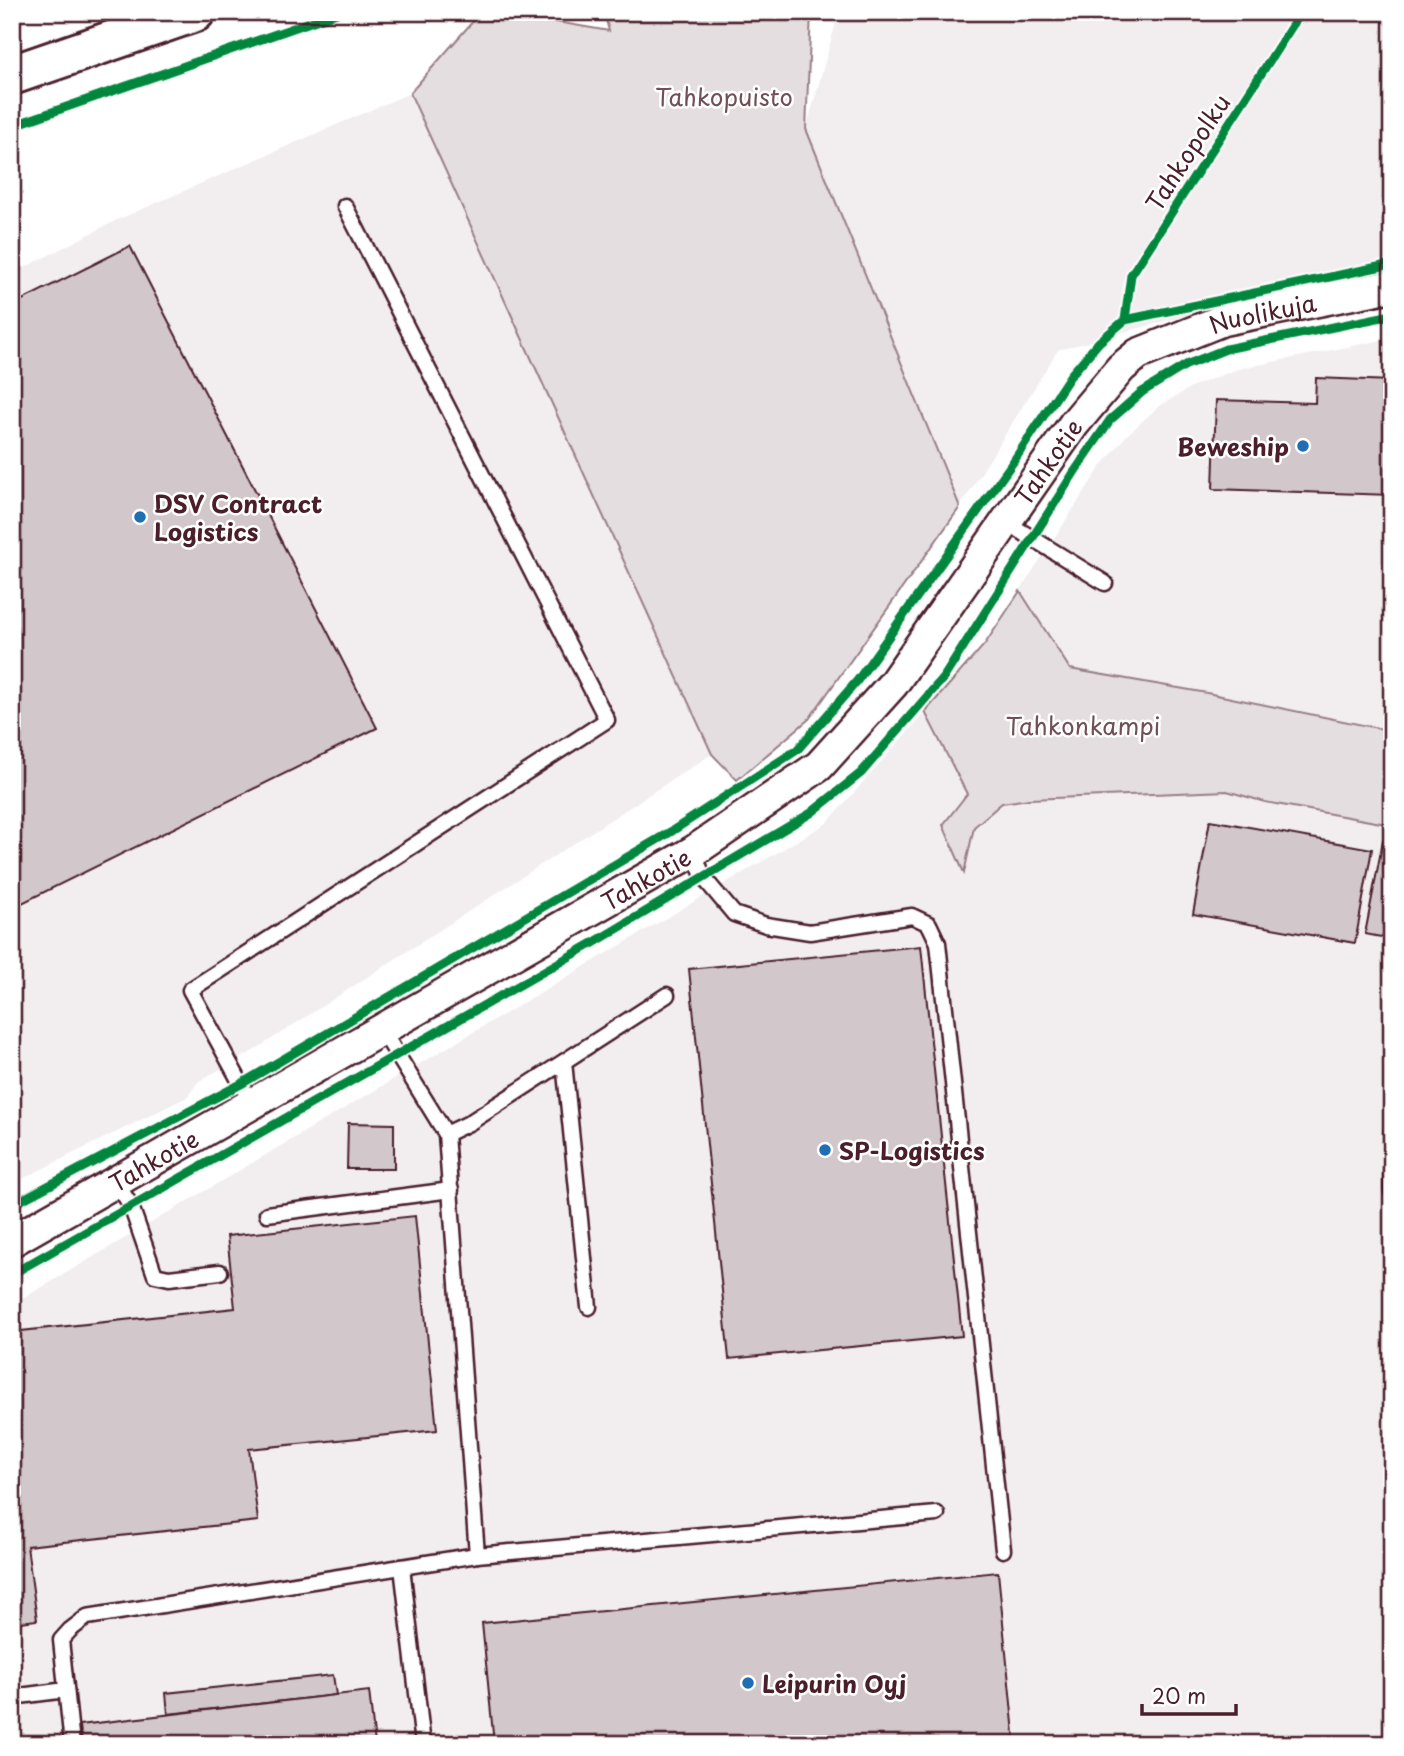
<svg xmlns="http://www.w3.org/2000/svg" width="1404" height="1756" font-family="'Playpen Sans',sans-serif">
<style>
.built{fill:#f2eeef}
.green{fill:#e5dee0;stroke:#987e86;stroke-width:2}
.building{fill:#d2c7cb;stroke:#4a1f2b;stroke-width:2}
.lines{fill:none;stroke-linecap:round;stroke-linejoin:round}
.lane-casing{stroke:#4a1f2b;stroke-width:19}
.street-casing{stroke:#4a1f2b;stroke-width:35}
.secondary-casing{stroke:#4a1f2b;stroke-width:44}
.lane{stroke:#fff;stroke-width:14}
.street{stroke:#fff;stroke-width:30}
.secondary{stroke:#fff;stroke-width:38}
.cycleway-casing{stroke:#fff;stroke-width:13}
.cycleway{stroke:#00873e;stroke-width:9}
.poi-dot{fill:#1f6fb2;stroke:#fff;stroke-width:2.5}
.labels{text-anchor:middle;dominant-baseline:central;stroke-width:5;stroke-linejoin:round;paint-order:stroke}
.park-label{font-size:24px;fill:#714f58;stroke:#fff}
.street-label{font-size:24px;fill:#4a1f2b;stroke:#fff}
.poi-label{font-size:24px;font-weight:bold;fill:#4a1f2b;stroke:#fff;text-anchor:start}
</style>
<rect width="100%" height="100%" fill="#fff"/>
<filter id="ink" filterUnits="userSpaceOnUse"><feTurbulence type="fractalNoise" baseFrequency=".0143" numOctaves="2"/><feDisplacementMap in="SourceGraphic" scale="14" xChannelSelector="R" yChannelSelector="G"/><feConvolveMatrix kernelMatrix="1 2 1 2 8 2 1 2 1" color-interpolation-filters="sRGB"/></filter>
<g filter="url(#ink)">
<g class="built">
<path d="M 839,12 L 1392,12 L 1392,260 L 1058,350 L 960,507 L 806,129 Z"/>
<path d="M 410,93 L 712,754 L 250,1053 L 199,1081 L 187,1097 L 12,1184 L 12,274 L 117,220 Z"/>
<path d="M 1392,338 L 1392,1744 L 12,1744 L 12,1305 L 827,823 L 985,644 L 1100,468 L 1126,436 L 1158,407 L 1195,385 L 1238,369 Z"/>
</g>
<g class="green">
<path d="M 481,12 L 499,12 L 609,31 L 604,12 L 811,12 L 806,129 L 960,507 L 809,719 L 737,780 L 712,754 L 410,93 Z"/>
<path d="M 1020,591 L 1070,669 L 1207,693 L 1392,731 L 1392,825 L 1265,802 L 1227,791 L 1029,799 L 1002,803 L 974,827 L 964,873 L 943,825 L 967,794 L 925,712 L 985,644 Z"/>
</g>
<g class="building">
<path d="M 130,246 L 377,728 L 12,908 L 12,305 Z"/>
<path d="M 1316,378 L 1392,381 L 1392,495 L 1213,489 L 1216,400 L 1315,403 Z"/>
<path d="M 1210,820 L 1372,849 L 1355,943 L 1193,914 Z"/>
<path d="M 1383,840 L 1392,841 L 1392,939 L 1365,934 Z"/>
<path d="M 921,946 L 962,1336 L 729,1359 L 689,969 Z"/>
<path d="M 348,1123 L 394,1124 L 394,1169 L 347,1169 Z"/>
<path d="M 415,1216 L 437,1430 L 249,1449 L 258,1521 L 27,1546 L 37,1620 L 12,1623 L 12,1332 L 235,1308 L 227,1236 Z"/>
<path d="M 998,1572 L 1015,1744 L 494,1744 L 482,1623 Z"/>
<path d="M 333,1675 L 336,1695 L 168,1714 L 166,1693 Z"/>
<path d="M 369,1691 L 375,1744 L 82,1744 L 80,1725 Z"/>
</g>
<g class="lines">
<defs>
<g id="lane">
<path d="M 1006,522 L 1105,583"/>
<path d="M 694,851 L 703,877 L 734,914 L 766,925 L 810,932 L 912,916 L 929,924 L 938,943 L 1003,1550"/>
<path d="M 382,1030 L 446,1134 L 477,1555 L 937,1514"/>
<path d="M 564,1062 L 589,1307"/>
<path d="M 252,1104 L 190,990 L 607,720 L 345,206"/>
<path d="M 1392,1132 L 1392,1191"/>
<path d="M 446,1134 L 469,1123 L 667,995"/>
<path d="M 116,1182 L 131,1206 L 155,1275 L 169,1278 L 220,1272"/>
<path d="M 267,1214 L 451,1190"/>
<path d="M 402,1567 L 423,1744"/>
<path d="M 12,1697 L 66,1690"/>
<path d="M 72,1744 L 61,1640 L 70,1630 L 87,1617 L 477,1555"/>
</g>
<g id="street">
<path id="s1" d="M 12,1241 L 694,851 L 819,766 L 893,684 L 1074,424 L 1121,368 L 1138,354 L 1223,320 L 1392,286"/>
</g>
<path id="secondary" d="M 12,75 L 195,12"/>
</defs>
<use href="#lane" class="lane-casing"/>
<use href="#street" class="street-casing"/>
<use href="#secondary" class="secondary-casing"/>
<use href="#lane" class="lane"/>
<use href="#street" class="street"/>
<use href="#secondary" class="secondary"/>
<defs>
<g id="cycleway">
<path d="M 12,126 L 339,12"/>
<path d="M 1125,320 L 1131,275 L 1301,12"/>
<path d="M 12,1205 L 241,1084 L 672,831 L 797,750 L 857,681 L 1013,462 L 1070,376 L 1099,342 L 1125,320 L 1392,264"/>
<path d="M 12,1274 L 595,942 L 811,813 L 861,773 L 944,677 L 1075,471 L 1110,420 L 1142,392 L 1186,365 L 1226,349 L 1392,315"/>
</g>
</defs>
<use href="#cycleway" class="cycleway-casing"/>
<use href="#cycleway" class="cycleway"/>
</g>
</g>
<g class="poi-dot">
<circle cx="1303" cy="446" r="7"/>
<circle cx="140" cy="517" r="7"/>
<circle cx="825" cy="1150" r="7"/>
<circle cx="748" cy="1683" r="7"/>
</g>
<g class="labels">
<g class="park-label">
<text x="724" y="96">Tahkopuisto</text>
<text x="1083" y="725">Tahkonkampi</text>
</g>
<g class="street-label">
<text transform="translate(1187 152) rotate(-57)">Tahkopolku</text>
<text stroke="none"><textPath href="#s1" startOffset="1591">Nuolikuja</textPath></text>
<text stroke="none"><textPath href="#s1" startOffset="1318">Tahkotie</textPath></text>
<text stroke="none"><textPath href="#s1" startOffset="730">Tahkotie</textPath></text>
<text stroke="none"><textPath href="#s1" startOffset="163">Tahkotie</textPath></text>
</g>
<g class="poi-label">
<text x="1289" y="446" text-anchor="end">Beweship</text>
<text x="154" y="503">DSV Contract<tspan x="154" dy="28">Logistics</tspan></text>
<text x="839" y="1150">SP-Logistics</text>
<text x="762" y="1683">Leipurin Oyj</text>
</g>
</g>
<rect width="1404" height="1756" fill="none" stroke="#fff" stroke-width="42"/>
<rect x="21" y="21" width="1362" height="1714" fill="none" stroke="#4a1f2b" stroke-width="2.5" filter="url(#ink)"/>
<path d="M1142 1704v10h94v-10" fill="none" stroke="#4a1f2b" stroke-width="3.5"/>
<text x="1152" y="1704" font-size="21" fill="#4a1f2b" stroke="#ffffff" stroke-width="5" paint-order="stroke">20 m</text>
</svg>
